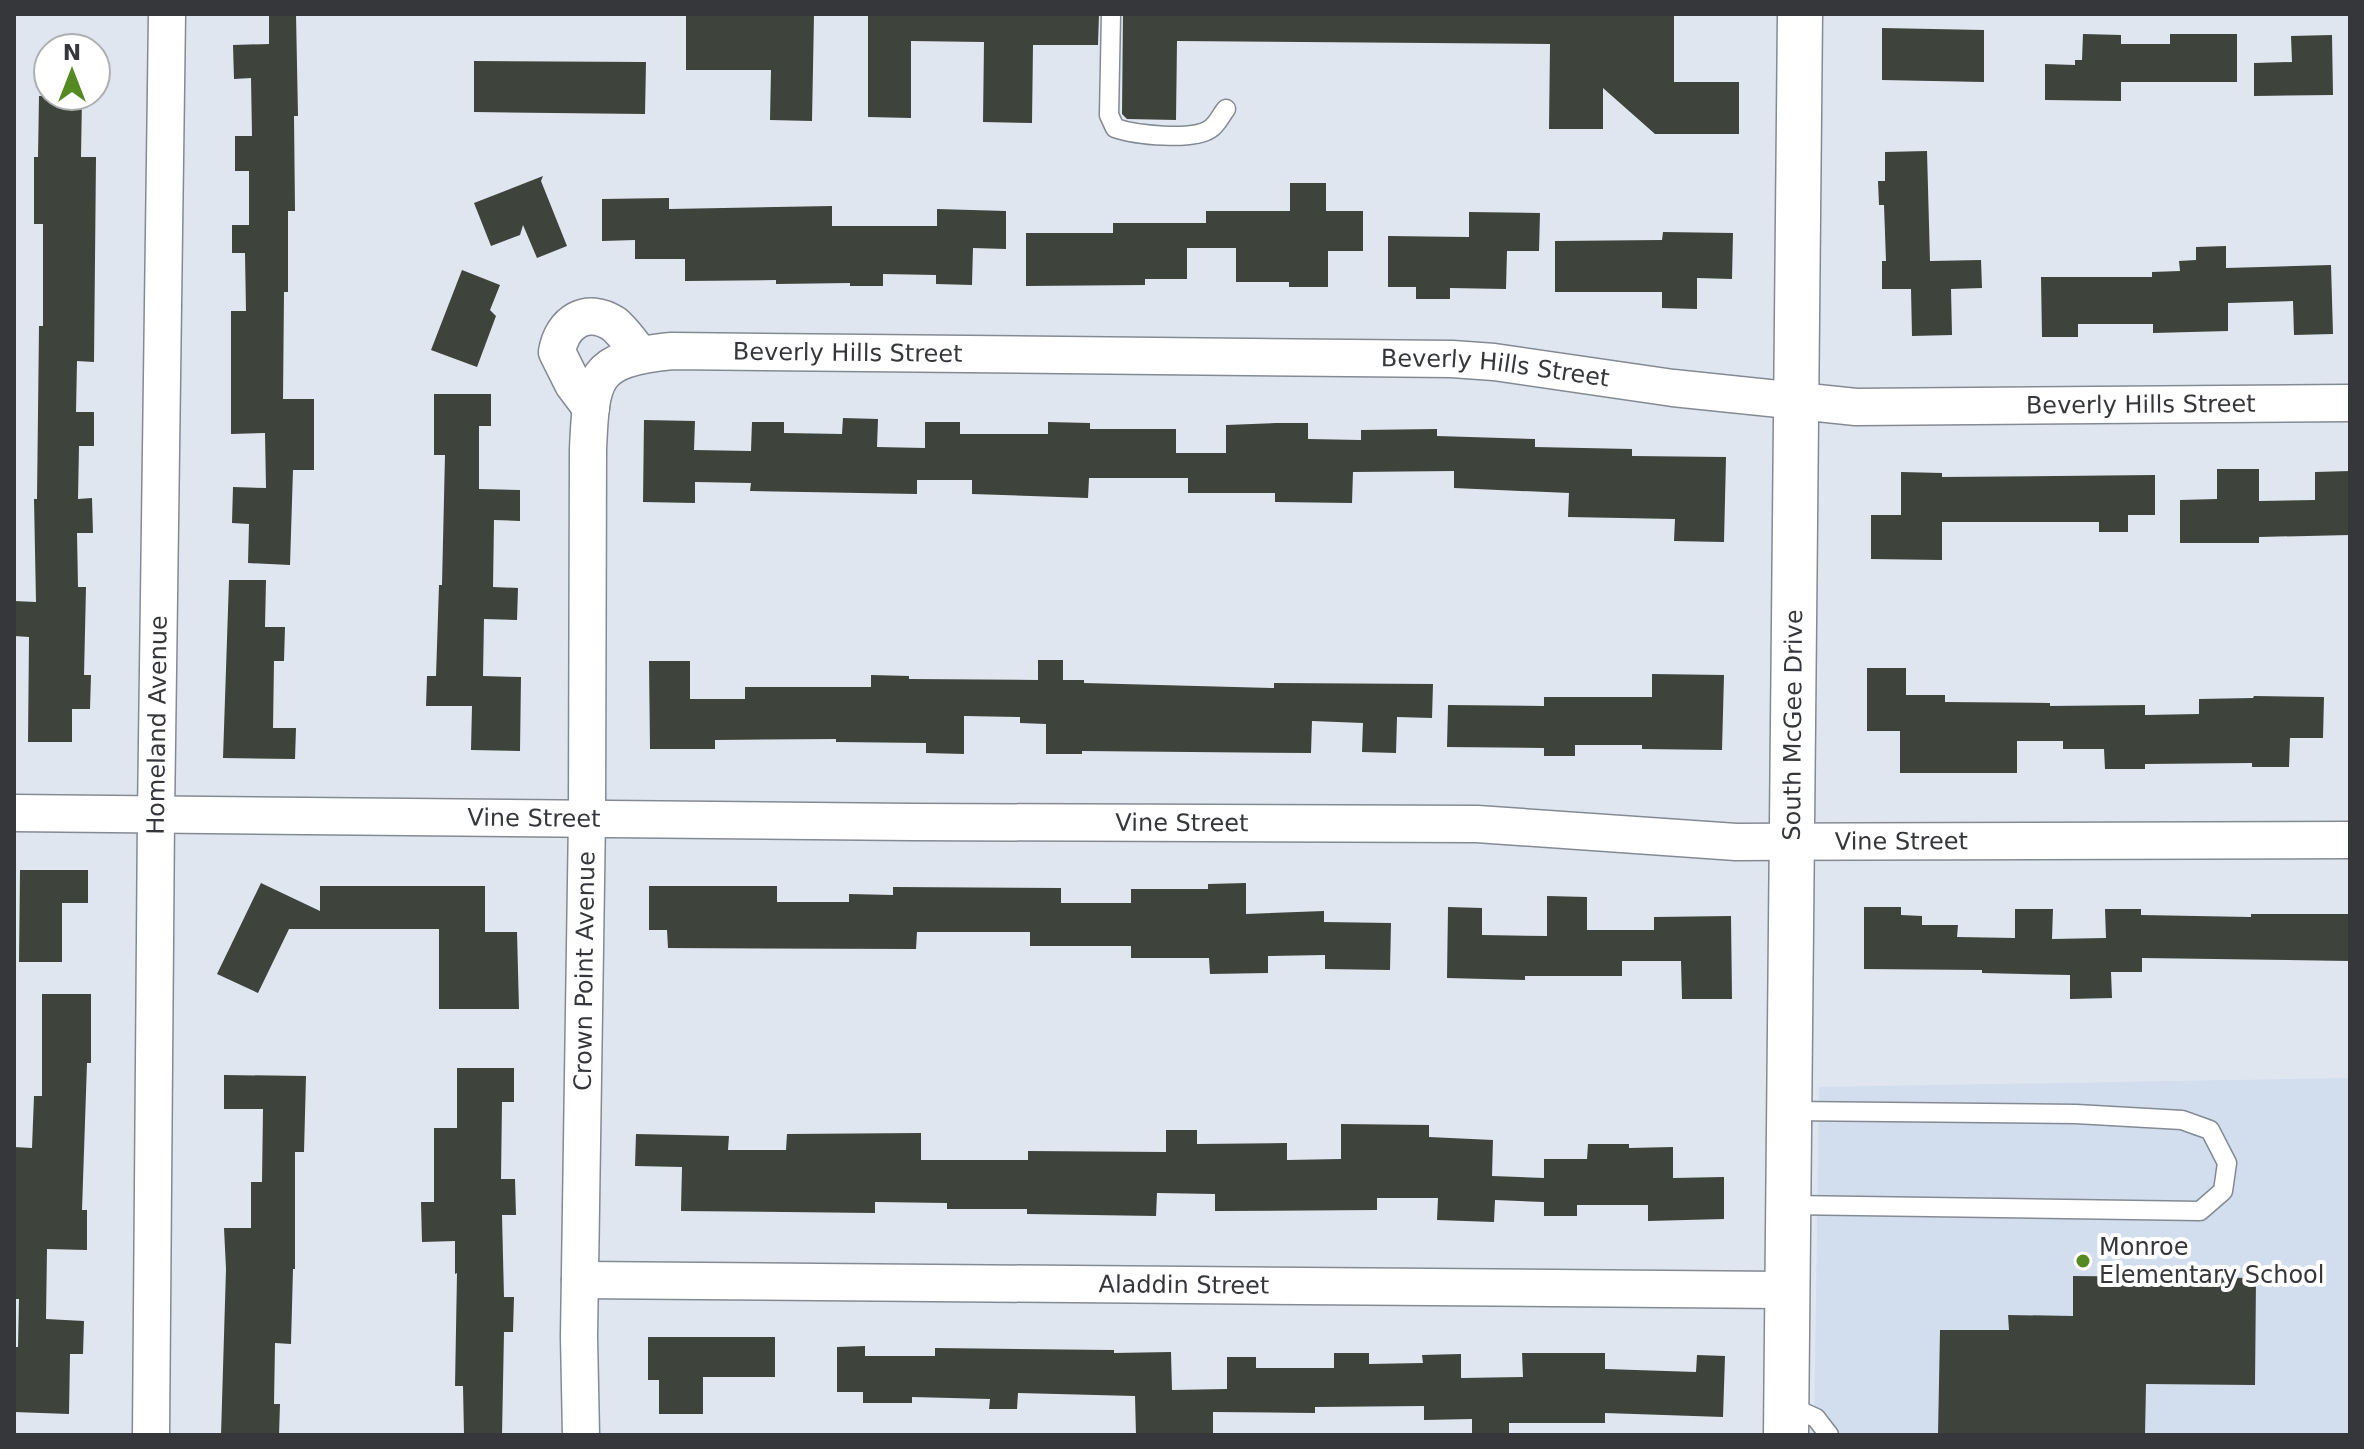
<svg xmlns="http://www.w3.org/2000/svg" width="2364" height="1449" font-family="'DejaVu Sans',sans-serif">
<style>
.built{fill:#d2ddee}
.building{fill:#3e433b}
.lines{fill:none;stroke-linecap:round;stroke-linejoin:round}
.service-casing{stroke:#848a93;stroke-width:21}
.minor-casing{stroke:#848a93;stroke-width:39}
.tertiary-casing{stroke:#848a93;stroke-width:47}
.service{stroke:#fff;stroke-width:18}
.minor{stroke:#fff;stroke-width:36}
.tertiary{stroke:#fff;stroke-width:44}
.poi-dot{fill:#558a23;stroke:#fff;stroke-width:3}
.labels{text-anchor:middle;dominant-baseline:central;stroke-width:8;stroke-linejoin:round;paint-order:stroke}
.street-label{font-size:24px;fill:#35373b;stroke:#fff}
.poi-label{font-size:24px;fill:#35373b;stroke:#fff;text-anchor:start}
</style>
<rect width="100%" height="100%" fill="#e0e6f0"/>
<path class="built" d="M 2350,1078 L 2350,1435 L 1814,1435 L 1819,1087 Z"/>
<g class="building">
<path d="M 269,14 L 296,14 L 298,116 L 294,116 L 295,211 L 288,211 L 288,292 L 284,292 L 283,399 L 314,399 L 314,470 L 293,470 L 290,565 L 248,563 L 249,524 L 232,523 L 233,487 L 266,488 L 265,433 L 231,434 L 231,311 L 246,311 L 245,253 L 232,253 L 232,225 L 249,225 L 249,171 L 235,171 L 235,136 L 252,136 L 251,78 L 234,79 L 233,45 L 269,44 Z"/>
<path d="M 686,14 L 814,14 L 812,121 L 770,120 L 771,70 L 686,70 Z"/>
<path d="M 868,14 L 1099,14 L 1098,45 L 1033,45 L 1032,123 L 983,122 L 984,42 L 911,41 L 911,118 L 868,117 Z"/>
<path d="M 1123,14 L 1674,14 L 1674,82 L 1739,82 L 1739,134 L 1655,134 L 1603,88 L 1603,129 L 1549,129 L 1550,44 L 1177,41 L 1176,120 L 1127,119 L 1122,114 Z"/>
<path d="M 1882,28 L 1984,30 L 1984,82 L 1882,80 Z"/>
<path d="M 2083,34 L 2121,35 L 2121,44 L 2170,44 L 2170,34 L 2237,34 L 2237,82 L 2121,82 L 2121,101 L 2045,100 L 2045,64 L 2075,65 L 2075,60 L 2082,60 Z"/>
<path d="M 2332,35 L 2333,95 L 2254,96 L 2254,63 L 2292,62 L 2291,36 Z"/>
<path d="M 474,61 L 646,62 L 645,114 L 474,112 Z"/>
<path d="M 39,96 L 82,96 L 81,157 L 96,157 L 94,362 L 77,361 L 76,412 L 94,412 L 94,446 L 79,446 L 78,499 L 92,498 L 93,533 L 77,533 L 78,587 L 86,587 L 84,675 L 91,675 L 90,709 L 72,709 L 72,742 L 28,742 L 29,637 L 14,636 L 14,601 L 36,602 L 34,499 L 37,499 L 39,326 L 43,326 L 43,224 L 34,224 L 34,157 L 38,157 Z"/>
<path d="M 1927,151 L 1930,261 L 1981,260 L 1982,288 L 1951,289 L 1952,335 L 1912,336 L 1911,289 L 1882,289 L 1882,261 L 1886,261 L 1884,205 L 1879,205 L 1878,181 L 1885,181 L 1885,152 Z"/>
<path d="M 543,176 L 541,181 L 567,246 L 537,258 L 523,225 L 520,235 L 491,246 L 474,203 Z"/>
<path d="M 1290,183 L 1326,183 L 1326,211 L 1363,211 L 1363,251 L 1328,251 L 1328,287 L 1289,287 L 1289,282 L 1236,282 L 1236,248 L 1187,248 L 1187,279 L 1145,279 L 1145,285 L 1026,286 L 1026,233 L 1113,233 L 1113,223 L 1206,223 L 1206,211 L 1290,211 Z"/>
<path d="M 669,198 L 669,209 L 832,206 L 832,226 L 937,226 L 937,209 L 1006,211 L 1006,249 L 973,248 L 972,285 L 936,284 L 936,275 L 883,274 L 883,286 L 850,286 L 850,283 L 776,284 L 776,280 L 685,281 L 685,259 L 635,259 L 635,240 L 602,241 L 602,199 Z"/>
<path d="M 1469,212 L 1540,213 L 1539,251 L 1507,251 L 1506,289 L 1450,288 L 1450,299 L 1416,299 L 1416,287 L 1388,287 L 1388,236 L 1469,237 Z"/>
<path d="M 1663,232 L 1733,233 L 1732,279 L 1697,278 L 1697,309 L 1662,308 L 1662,292 L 1555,292 L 1555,241 L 1662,240 Z"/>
<path d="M 2226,246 L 2226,268 L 2331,265 L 2333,334 L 2294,335 L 2293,301 L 2228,303 L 2228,331 L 2153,333 L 2153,324 L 2078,324 L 2078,337 L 2042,337 L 2041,277 L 2152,277 L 2152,272 L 2180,271 L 2179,261 L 2196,260 L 2196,247 Z"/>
<path d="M 462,270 L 500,285 L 490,310 L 496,316 L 477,367 L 431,350 Z"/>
<path d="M 434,394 L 491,394 L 491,426 L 479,426 L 479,489 L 520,490 L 520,521 L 494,520 L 493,587 L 518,588 L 517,620 L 484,619 L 483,676 L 521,677 L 520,751 L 471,750 L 472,706 L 426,706 L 427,676 L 436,676 L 439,585 L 442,585 L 445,455 L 434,455 Z"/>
<path d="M 843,418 L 878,419 L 877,447 L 925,448 L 925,422 L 960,422 L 960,434 L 1048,434 L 1048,422 L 1090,423 L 1090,429 L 1176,429 L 1176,453 L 1226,453 L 1226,425 L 1276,423 L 1308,423 L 1308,439 L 1361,440 L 1361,430 L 1437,429 L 1437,436 L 1535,439 L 1535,447 L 1632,449 L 1632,456 L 1726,457 L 1724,542 L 1674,541 L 1675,519 L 1568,517 L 1569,493 L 1454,488 L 1454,471 L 1353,472 L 1352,503 L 1275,502 L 1275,493 L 1188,493 L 1188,478 L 1089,478 L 1088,498 L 972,494 L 972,480 L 917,480 L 917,494 L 750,491 L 751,483 L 695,482 L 695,503 L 643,502 L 644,420 L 695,421 L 694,450 L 751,451 L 752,422 L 784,422 L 784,433 L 842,434 Z"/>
<path d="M 2217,469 L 2259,469 L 2259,501 L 2315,500 L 2315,472 L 2350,471 L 2350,535 L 2259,537 L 2259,543 L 2180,543 L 2180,500 L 2217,499 Z"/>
<path d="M 1901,472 L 1942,473 L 1942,477 L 2155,475 L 2155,515 L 2128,515 L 2128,532 L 2099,532 L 2099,522 L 1942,522 L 1942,560 L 1871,559 L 1871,515 L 1901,515 Z"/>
<path d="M 229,580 L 266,580 L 265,627 L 285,627 L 284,661 L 274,661 L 273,728 L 296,728 L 295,759 L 223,758 Z"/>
<path d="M 1038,660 L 1063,660 L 1063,680 L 1084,680 L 1084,683 L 1274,688 L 1274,683 L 1433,684 L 1432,718 L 1397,717 L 1396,753 L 1362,752 L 1363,723 L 1312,721 L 1311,753 L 1082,751 L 1082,754 L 1046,754 L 1046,724 L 1020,723 L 1020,717 L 964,716 L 964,754 L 926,753 L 926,743 L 836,742 L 836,739 L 715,740 L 715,749 L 650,749 L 649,661 L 690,661 L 690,699 L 745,699 L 745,687 L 871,687 L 871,675 L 909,676 L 909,679 L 1038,680 Z"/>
<path d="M 1867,668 L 1906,668 L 1906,695 L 1945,695 L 1945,702 L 2050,703 L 2050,706 L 2145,705 L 2145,715 L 2199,714 L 2199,699 L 2253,698 L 2254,696 L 2324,697 L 2323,738 L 2290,738 L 2289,767 L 2252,767 L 2252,763 L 2145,764 L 2145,769 L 2105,769 L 2104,749 L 2063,749 L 2063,741 L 2017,741 L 2017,773 L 1900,773 L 1900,731 L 1867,731 Z"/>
<path d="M 1652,674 L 1724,675 L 1722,750 L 1642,749 L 1642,745 L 1575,745 L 1575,756 L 1544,756 L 1544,748 L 1447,747 L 1448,705 L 1544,706 L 1544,697 L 1652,697 Z"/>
<path d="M 20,870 L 88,870 L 88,903 L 62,903 L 62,962 L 19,962 Z"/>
<path d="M 261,883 L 320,911 L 320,886 L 485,886 L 485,932 L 517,932 L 519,1009 L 439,1009 L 439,929 L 289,929 L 258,993 L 217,974 Z"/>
<path d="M 1246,883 L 1246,914 L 1324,911 L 1324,922 L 1391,923 L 1390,970 L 1325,969 L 1325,955 L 1268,956 L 1268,973 L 1210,974 L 1209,958 L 1131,958 L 1131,946 L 1030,946 L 1030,932 L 917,932 L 916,949 L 668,948 L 667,930 L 649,930 L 649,886 L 777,886 L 777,902 L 849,902 L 849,894 L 893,895 L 893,887 L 1061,888 L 1061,903 L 1131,903 L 1131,889 L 1208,889 L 1208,884 Z"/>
<path d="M 1547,896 L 1587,897 L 1587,930 L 1654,930 L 1654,917 L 1731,916 L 1732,999 L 1682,999 L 1681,961 L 1622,961 L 1622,976 L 1525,976 L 1525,980 L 1447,978 L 1448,907 L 1482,908 L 1482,935 L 1547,936 Z"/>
<path d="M 1864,907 L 1901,907 L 1901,915 L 1922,916 L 1922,925 L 1958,925 L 1957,937 L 2015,938 L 2015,909 L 2053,909 L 2052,939 L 2106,938 L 2105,909 L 2141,909 L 2141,915 L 2251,917 L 2251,914 L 2350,914 L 2350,961 L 2142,958 L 2142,972 L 2111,972 L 2112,998 L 2070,999 L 2070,975 L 1982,973 L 1982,970 L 1864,969 Z"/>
<path d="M 42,994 L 91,994 L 91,1063 L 87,1063 L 82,1210 L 87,1210 L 87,1250 L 47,1249 L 46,1319 L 84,1321 L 83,1354 L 70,1354 L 69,1414 L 14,1412 L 14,1347 L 18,1347 L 19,1299 L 14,1299 L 14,1147 L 32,1148 L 34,1096 L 42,1096 Z"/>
<path d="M 457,1068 L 514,1068 L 514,1102 L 502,1102 L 501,1179 L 515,1179 L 516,1215 L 502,1215 L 504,1297 L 514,1297 L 513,1332 L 504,1332 L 502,1435 L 464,1435 L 463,1386 L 455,1386 L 457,1273 L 455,1274 L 455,1241 L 422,1242 L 421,1202 L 434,1202 L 434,1128 L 457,1128 Z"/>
<path d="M 224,1075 L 306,1076 L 304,1152 L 295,1152 L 295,1269 L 293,1269 L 291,1344 L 275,1343 L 274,1404 L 280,1404 L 279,1435 L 221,1435 L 226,1269 L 224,1228 L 251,1228 L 251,1182 L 262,1182 L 263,1109 L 224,1109 Z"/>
<path d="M 1341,1124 L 1429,1125 L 1429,1137 L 1493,1140 L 1492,1176 L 1544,1178 L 1544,1159 L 1587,1159 L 1588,1144 L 1629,1144 L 1629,1148 L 1673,1147 L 1673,1178 L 1724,1177 L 1724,1219 L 1648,1221 L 1648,1205 L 1577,1205 L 1577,1216 L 1544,1216 L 1544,1202 L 1495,1200 L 1494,1222 L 1437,1220 L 1438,1198 L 1377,1198 L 1377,1210 L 1215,1211 L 1215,1194 L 1157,1193 L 1156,1216 L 1027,1214 L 1027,1209 L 947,1209 L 947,1203 L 875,1202 L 875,1213 L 681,1211 L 682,1167 L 635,1166 L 636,1134 L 729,1136 L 728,1150 L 786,1150 L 787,1134 L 921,1133 L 921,1160 L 1028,1160 L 1028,1151 L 1166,1152 L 1166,1130 L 1197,1130 L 1197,1144 L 1287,1143 L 1287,1160 L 1341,1159 Z"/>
<path d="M 2073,1276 L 2256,1278 L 2255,1385 L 2146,1384 L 2145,1435 L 1938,1435 L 1940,1330 L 2009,1330 L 2008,1315 L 2073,1316 Z"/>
<path d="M 648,1337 L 775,1337 L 775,1377 L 703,1377 L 703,1414 L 659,1414 L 659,1380 L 648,1380 Z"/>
<path d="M 865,1346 L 865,1356 L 935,1356 L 935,1348 L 1114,1350 L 1114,1353 L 1171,1352 L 1172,1390 L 1227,1389 L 1227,1357 L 1256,1357 L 1256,1368 L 1334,1368 L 1334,1353 L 1369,1353 L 1369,1364 L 1423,1363 L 1422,1355 L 1461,1354 L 1461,1378 L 1523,1377 L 1522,1353 L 1605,1353 L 1605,1369 L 1696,1372 L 1697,1355 L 1725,1356 L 1723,1417 L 1605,1413 L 1605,1423 L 1509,1423 L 1509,1435 L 1472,1435 L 1472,1419 L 1424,1420 L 1424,1406 L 1315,1407 L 1315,1413 L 1213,1412 L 1213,1435 L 1136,1435 L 1135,1396 L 1018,1393 L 1017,1409 L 989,1409 L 990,1399 L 912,1397 L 912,1403 L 863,1403 L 863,1392 L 837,1392 L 837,1347 Z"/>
</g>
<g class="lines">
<defs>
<g id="service">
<path d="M 1111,14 L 1109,115 L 1115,128 C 1135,135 1193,141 1210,129 C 1217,125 1221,115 1226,109"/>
<path d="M 1789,1205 L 2200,1211 L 2223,1191 L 2227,1163 L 2210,1130 L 2182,1120 L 2076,1114 L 1790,1111"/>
<path d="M 1787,1405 L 1816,1418 L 1829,1435"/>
</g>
<g id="minor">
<path d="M 591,408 L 573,384 L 557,352 C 562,322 587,306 614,324 C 623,331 632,345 640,354"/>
<path id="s1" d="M 14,813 L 912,822 L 1477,824 L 1736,842 L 2350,840"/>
<path id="s2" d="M 580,1280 L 1788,1290"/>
<path id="s3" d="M 151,1435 L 156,815 L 167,14"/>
<path id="s4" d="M 581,1435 L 579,1337 L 587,817 L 588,450 C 591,376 593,359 672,351 L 1452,359 L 1494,362 L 1673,388 L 1856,407 L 2350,403"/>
</g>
<g id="tertiary">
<path id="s5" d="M 1786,1435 L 1800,14"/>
</g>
</defs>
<use href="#service" class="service-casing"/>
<use href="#minor" class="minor-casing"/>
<use href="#tertiary" class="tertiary-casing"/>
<use href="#service" class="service"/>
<use href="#minor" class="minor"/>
<use href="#tertiary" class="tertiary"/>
</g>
<circle class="poi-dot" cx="2083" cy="1261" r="8"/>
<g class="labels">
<g class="street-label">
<text stroke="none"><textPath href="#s4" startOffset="1314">Beverly Hills Street</textPath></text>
<text stroke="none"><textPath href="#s4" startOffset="1962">Beverly Hills Street</textPath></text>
<text stroke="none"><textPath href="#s4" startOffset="2610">Beverly Hills Street</textPath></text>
<text stroke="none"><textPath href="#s3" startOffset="710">Homeland Avenue</textPath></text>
<text stroke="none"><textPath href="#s5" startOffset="710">South McGee Drive</textPath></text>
<text stroke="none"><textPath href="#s1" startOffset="520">Vine Street</textPath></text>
<text stroke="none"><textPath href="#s1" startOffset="1168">Vine Street</textPath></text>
<text stroke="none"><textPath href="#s1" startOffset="1888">Vine Street</textPath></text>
<text stroke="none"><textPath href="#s4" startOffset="464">Crown Point Avenue</textPath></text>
<text stroke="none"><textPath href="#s2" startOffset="604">Aladdin Street</textPath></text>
</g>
<g class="poi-label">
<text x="2099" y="1247">Monroe<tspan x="2099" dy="28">Elementary School</tspan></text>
</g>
</g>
<rect width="2364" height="1449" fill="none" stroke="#35373b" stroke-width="32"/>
<g transform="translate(72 72)"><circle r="38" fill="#ffffff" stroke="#aeafb1" stroke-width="2"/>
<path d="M0-6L14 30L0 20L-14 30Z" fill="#558a23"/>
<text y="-12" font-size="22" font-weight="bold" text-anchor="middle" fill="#35373b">N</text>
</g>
</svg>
